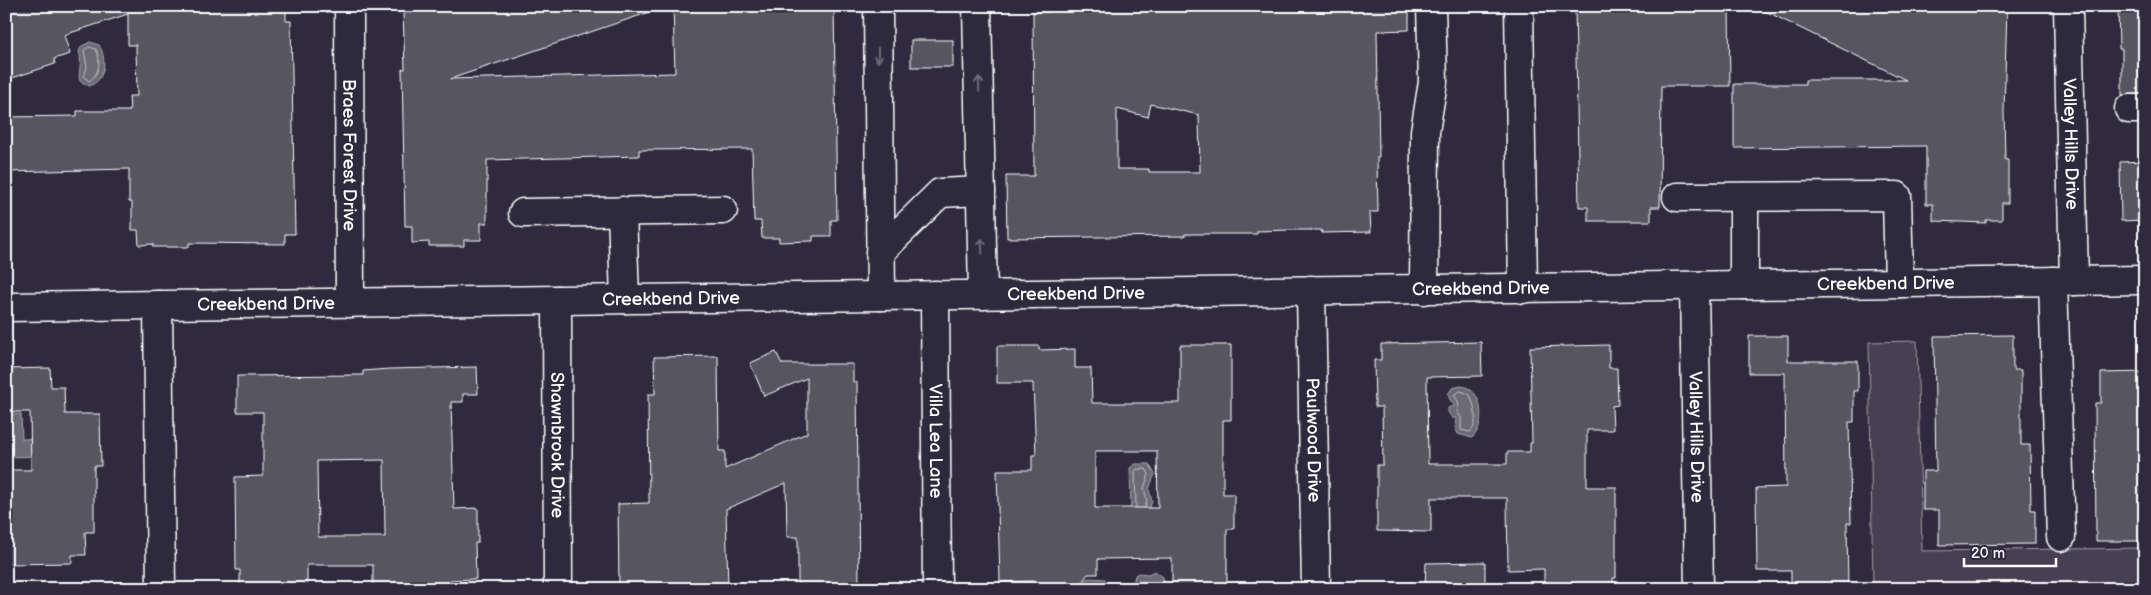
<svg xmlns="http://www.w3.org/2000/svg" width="2151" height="595" font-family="'Balsamiq Sans',sans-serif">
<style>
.green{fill:#464152;stroke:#a2a0a8}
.water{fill:#6d6a77;stroke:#a7a6ad}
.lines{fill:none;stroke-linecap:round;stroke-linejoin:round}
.shore{stroke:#c5c3c9;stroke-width:1}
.building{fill:#595564;stroke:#fff;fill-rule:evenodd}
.minor-casing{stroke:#fff;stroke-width:31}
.minor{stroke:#2f2a3d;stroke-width:28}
.oneway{stroke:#6d6a77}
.labels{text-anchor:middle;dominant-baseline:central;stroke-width:4;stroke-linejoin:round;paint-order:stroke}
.street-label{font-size:18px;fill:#fff;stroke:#2f2a3d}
</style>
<rect width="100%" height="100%" fill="#2f2a3d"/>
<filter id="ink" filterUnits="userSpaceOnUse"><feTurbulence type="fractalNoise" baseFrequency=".02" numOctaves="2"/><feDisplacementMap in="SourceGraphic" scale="10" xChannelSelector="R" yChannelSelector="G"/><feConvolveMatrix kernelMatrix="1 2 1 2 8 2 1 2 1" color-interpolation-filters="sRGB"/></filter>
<g filter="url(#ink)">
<path class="green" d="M 1917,341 L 1922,551 L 2145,548 L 2145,587 L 1873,589 L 1869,342 Z"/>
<g class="water">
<path d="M 90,42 L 99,45 C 107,57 106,81 89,86 L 80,81 C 77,73 83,64 79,51 L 82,46 Z"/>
<path d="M 1461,386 C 1484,388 1486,426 1472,438 L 1458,434 L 1455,428 L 1456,418 L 1452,418 L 1448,412 L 1448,408 L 1454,406 L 1454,404 L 1450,400 L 1448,394 L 1452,388 Z"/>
<path d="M 21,414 L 22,439 L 46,438 L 47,456 L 6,457 L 6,415 Z"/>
<path d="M 1135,464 L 1149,464 L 1155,474 L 1149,489 L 1152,501 L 1148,514 L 1131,513 L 1130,468 Z"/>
<path d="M 1155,571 L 1163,577 L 1164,582 L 1160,589 L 1132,589 L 1135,575 L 1138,573 L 1148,574 Z"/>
<path d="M 1090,578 L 1105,579 L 1106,589 L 1083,589 L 1086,579 Z"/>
</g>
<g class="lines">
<g class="shore">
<path d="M 89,47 L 96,49 C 101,60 100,74 89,81 L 84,77 L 87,67 L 84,51 Z"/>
<path d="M 1461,391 L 1469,394 C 1475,403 1479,425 1470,432 L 1461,430 L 1461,417 L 1457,412 L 1459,403 L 1454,395 Z"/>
<path d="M 1136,507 L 1135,471 L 1137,469 L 1146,469 L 1149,474 L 1144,488 L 1147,500 L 1145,507"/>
</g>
</g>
<g class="building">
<path d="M 6,6 L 286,6 L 286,21 L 291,21 L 295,234 L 285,234 L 285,244 L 189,243 L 189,247 L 153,247 L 153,244 L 139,245 L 138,230 L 132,230 L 132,202 L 129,202 L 129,169 L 6,172 L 6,117 L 77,116 L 77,111 L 130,111 L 129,96 L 137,96 L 136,45 L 128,45 L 128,14 L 64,35 L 70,54 L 54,59 L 55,64 L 6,80 Z"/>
<path d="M 411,6 L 652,6 L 653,11 L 450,79 L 675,73 L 673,6 L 834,6 L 837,220 L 831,220 L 831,236 L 813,236 L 813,241 L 779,242 L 779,238 L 762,238 L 761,221 L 754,221 L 752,149 L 639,150 L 639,156 L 487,160 L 487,223 L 481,223 L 481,240 L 464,240 L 464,246 L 429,246 L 429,242 L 412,243 L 412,226 L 405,226 L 402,69 L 405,69 L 403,13 L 411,13 Z"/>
<path d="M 1049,6 L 1099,6 L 1099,8 L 1144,8 L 1145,6 L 1409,6 L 1409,30 L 1377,31 L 1379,157 L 1377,157 L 1378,212 L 1370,212 L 1371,232 L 1322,233 L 1321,230 L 1291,230 L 1257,231 L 1257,234 L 1185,234 L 1185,236 L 1007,238 L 1006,176 L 1034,176 L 1033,12 L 1049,12 ZM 1151,104 L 1199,115 L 1200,172 L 1149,172 L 1149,169 L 1117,169 L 1117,109 L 1148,117 Z"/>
<path d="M 1575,6 L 1729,6 L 1730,86 L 1661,86 L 1660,207 L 1651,207 L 1651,221 L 1588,221 L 1588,207 L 1579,207 Z"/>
<path d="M 1755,6 L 2007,6 L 2004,111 L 2005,160 L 2008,160 L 2008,203 L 2002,203 L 2002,220 L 1986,220 L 1986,223 L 1933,221 L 1933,204 L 1926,204 L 1926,146 L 1734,148 L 1734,84 L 1805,84 L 1805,80 L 1906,80 Z"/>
<path d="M 2118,6 L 2145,6 L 2145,93 L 2122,95 L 2122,49 L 2119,49 Z"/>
<rect x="911" y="40" width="42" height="27"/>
<path d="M 2145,161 L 2145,220 L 2121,221 L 2120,162 Z"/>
<path d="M 2013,335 L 2013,370 L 2021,370 L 2021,445 L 2030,445 L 2031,510 L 2035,510 L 2035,544 L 1939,545 L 1939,510 L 1923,510 L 1923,471 L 1936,471 L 1934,336 Z"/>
<path d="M 1749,336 L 1788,336 L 1788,361 L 1858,361 L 1858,391 L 1854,391 L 1854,422 L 1849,422 L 1851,523 L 1847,523 L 1848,589 L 1791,589 L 1791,571 L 1757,571 L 1756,488 L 1786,487 L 1785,373 L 1749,373 Z"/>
<path d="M 1481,342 L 1482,376 L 1427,377 L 1428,464 L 1507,464 L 1507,452 L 1530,452 L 1530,443 L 1532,443 L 1530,347 L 1609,345 L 1609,368 L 1617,368 L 1618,405 L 1612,406 L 1613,430 L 1587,430 L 1587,487 L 1616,487 L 1616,578 L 1613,578 L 1613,585 L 1608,585 L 1608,589 L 1544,588 L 1544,569 L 1508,570 L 1507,498 L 1431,498 L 1431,532 L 1377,531 L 1377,465 L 1383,465 L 1382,407 L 1375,407 L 1374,360 L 1381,360 L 1381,344 Z"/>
<path d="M 1180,345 L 1231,345 L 1231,420 L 1223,420 L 1223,494 L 1234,494 L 1234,529 L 1227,529 L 1227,589 L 1172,589 L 1172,558 L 1098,559 L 1098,574 L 1088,574 L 1077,589 L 1035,589 L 1035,581 L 1000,582 L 997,470 L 1032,470 L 1032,455 L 1036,455 L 1033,383 L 997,383 L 997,346 L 1039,346 L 1039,350 L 1075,349 L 1075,368 L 1091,368 L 1092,403 L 1180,403 ZM 1095,451 L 1157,451 L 1158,508 L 1095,508 Z"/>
<path d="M 776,352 L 782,364 L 853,364 L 853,382 L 857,382 L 859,589 L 798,589 L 798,537 L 787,537 L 786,483 L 726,509 L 728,589 L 619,589 L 618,504 L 649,503 L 648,394 L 655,394 L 654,357 L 718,356 L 719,451 L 725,451 L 725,469 L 807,433 L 807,378 L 764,396 L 750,363 Z"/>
<path d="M 477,367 L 478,394 L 463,394 L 463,402 L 451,402 L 454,509 L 478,508 L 478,543 L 475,543 L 476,579 L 450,580 L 451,589 L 373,589 L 373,565 L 307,565 L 307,589 L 240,589 L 240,570 L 236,570 L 235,477 L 263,476 L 263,412 L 237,412 L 237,376 L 363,375 L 363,371 L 389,369 ZM 384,460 L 385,537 L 318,537 L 317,461 Z"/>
<path d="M 50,368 L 51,387 L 64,387 L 65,414 L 100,414 L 101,466 L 94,466 L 94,532 L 85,532 L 86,555 L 72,555 L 72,563 L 6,564 L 6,470 L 31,470 L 30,412 L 6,412 L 6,369 Z"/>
<path d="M 2145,372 L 2145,541 L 2096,541 L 2095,403 L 2101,403 L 2101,373 Z"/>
<path d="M 1485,562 L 1485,589 L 1425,589 L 1426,563 Z"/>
</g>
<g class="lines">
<defs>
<g id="minor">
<path id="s1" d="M 349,6 L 350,303"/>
<path d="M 878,6 L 881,296"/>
<path d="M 977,6 L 983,295"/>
<path d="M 1519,6 L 1523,289"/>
<path id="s2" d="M 2068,6 L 2074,281"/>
<path d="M 2129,109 L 2145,109"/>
<path d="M 1677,197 L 1897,196 L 1899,283"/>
<path d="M 1744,197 L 1744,285"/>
<path d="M 622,211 L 625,299"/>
<path d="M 523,213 L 723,210"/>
<path d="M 880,252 L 940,193 L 981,191"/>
<path d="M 2053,281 L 2061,537"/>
<path id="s3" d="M 1694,286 L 1699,589"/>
<path id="s4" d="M 1311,290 L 1316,589"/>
<path d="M 1424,290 L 1425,131 L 1433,82 L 1431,6"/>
<path id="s5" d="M 935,295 L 937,589"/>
<path id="s6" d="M 557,300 L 558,589"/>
<path d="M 158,305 L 161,589"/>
<path id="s7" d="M 6,307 L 2145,280"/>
</g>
</defs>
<use href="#minor" class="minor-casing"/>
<use href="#minor" class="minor"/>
</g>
<defs><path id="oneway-shaft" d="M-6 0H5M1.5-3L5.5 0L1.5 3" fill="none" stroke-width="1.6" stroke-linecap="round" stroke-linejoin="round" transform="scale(1.25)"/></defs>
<g class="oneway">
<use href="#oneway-shaft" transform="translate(878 55) rotate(90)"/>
<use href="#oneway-shaft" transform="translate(979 84) rotate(-91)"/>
<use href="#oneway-shaft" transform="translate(982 246) rotate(-91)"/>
</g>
</g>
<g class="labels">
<g class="street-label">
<text stroke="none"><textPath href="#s2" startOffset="138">Valley Hills Drive</textPath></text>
<text stroke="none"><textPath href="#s1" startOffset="149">Braes Forest Drive</textPath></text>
<text stroke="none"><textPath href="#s7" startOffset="1880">Creekbend Drive</textPath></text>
<text stroke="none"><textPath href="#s7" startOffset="1475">Creekbend Drive</textPath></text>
<text stroke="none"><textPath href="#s7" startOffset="1070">Creekbend Drive</textPath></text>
<text stroke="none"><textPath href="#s7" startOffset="665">Creekbend Drive</textPath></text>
<text stroke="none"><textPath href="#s7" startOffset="260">Creekbend Drive</textPath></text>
<text stroke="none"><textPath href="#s3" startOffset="151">Valley Hills Drive</textPath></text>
<text stroke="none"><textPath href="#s4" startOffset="150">Paulwood Drive</textPath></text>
<text stroke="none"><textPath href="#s5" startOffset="146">Villa Lea Lane</textPath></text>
<text stroke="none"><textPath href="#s6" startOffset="145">Shawnbrook Drive</textPath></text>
</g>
</g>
<rect width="2151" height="595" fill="none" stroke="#2f2a3d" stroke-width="25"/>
<rect x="12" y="12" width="2126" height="570" fill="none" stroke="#fff" stroke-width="2" filter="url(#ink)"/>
<path d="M1964 558v8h92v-8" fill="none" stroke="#ffffff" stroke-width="2.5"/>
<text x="1971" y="558" font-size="15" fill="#ffffff" stroke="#2f2a3d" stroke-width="4" paint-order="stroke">20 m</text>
</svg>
